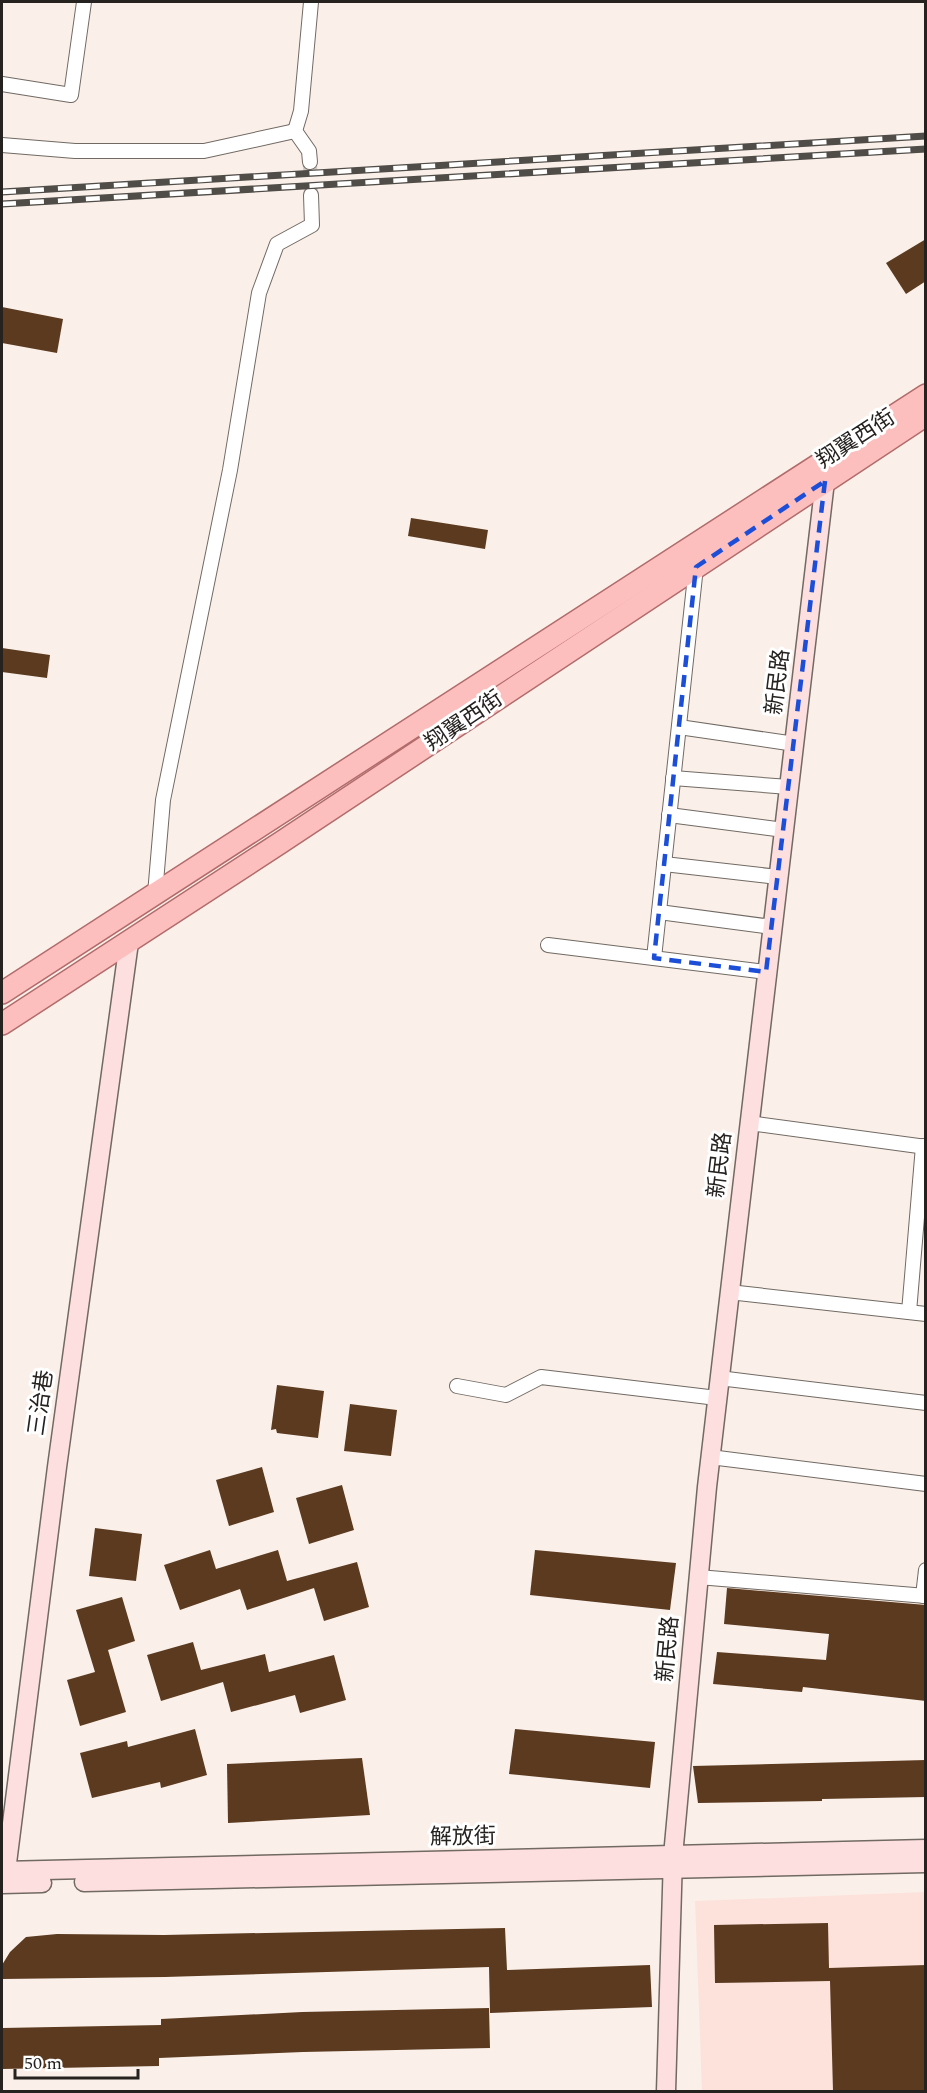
<svg xmlns="http://www.w3.org/2000/svg" width="927" height="2093" font-family="Spectral,'Noto Sans SC',serif">
<style>
.commercial{fill:#fce2db}
.building{fill:#5b3a1f}
.lines{fill:none;stroke-linecap:round;stroke-linejoin:round}
.street-tunnel{stroke:#cfc7c1;stroke-width:14;stroke-dasharray:14 7;stroke-linecap:butt}
.street-casing{stroke:#716963;stroke-width:16}
.secondary-casing{stroke:#716963;stroke-width:21}
.primary-casing{stroke:#b16b6a;stroke-width:24}
.street{stroke:#fff;stroke-width:14}
.secondary{stroke:#fedfdf;stroke-width:18}
.primary{stroke:#fdbebe;stroke-width:21}
.rail-casing{stroke:#504c48;stroke-width:7}
.rail{stroke:#fff;stroke-width:4.5;stroke-dasharray:14;stroke-linecap:butt}
.marked{fill:none;stroke:#1d4ed8;stroke-width:4.5;stroke-dasharray:12 8;stroke-linejoin:round}
.labels{text-anchor:middle;dominant-baseline:central;stroke-width:6;stroke-linejoin:round;paint-order:stroke}
.street-label{font-size:22px;fill:#25221f;stroke:#fff}
</style>
<rect width="100%" height="100%" fill="#faf0e9"/>
<path class="commercial" d="M 925,1892 L 925,2091 L 702,2091 L 695,1901 Z"/>
<g class="building">
<path d="M 926,239 L 926,281 L 906,294 L 886,263 Z"/>
<path d="M 2,307 L 63,319 L 57,353 L 2,343 Z"/>
<path d="M 411,518 L 488,530 L 485,549 L 408,536 Z"/>
<path d="M 2,648 L 50,655 L 47,678 L 2,672 Z"/>
<path d="M 277,1385 L 324,1391 L 318,1438 L 277,1433 L 276,1429 L 271,1430 Z"/>
<path d="M 350,1404 L 397,1410 L 391,1456 L 344,1451 Z"/>
<path d="M 262,1467 L 274,1512 L 229,1526 L 216,1480 Z"/>
<path d="M 342,1485 L 354,1530 L 309,1544 L 296,1498 Z"/>
<path d="M 95,1528 L 142,1534 L 136,1581 L 89,1576 Z"/>
<path d="M 210,1550 L 216,1569 L 278,1550 L 287,1581 L 357,1562 L 369,1607 L 324,1621 L 314,1588 L 247,1610 L 240,1589 L 180,1610 L 164,1565 Z"/>
<path d="M 535,1550 L 676,1563 L 670,1610 L 530,1595 Z"/>
<path d="M 727,1588 L 926,1605 L 926,1701 L 803,1687 L 802,1692 L 713,1684 L 717,1652 L 826,1660 L 829,1634 L 724,1624 Z"/>
<path d="M 122,1597 L 135,1641 L 108,1650 L 126,1712 L 80,1726 L 67,1680 L 95,1672 L 76,1610 Z"/>
<path d="M 193,1642 L 201,1670 L 265,1654 L 269,1672 L 334,1655 L 346,1700 L 300,1713 L 295,1695 L 231,1712 L 223,1682 L 161,1701 L 147,1655 Z"/>
<path d="M 195,1729 L 207,1775 L 161,1788 L 160,1782 L 92,1798 L 80,1753 L 127,1741 L 128,1747 Z"/>
<path d="M 515,1729 L 655,1742 L 650,1788 L 509,1774 Z"/>
<path d="M 362,1758 L 370,1815 L 228,1823 L 227,1764 Z"/>
<path d="M 926,1760 L 926,1797 L 822,1799 L 822,1801 L 698,1803 L 693,1766 Z"/>
<path d="M 828,1923 L 829,1968 L 926,1965 L 926,2090 L 833,2091 L 830,1981 L 715,1983 L 714,1925 Z"/>
<path d="M 505,1928 L 507,1970 L 650,1965 L 652,2007 L 490,2013 L 489,1967 L 165,1977 L 2,1979 L 2,1965 L 10,1952 L 26,1937 L 57,1934 L 164,1935 Z"/>
<path d="M 489,2008 L 490,2048 L 303,2052 L 159,2058 L 159,2066 L 2,2069 L 2,2028 L 161,2025 L 161,2019 L 302,2012 Z"/>
</g>
<g class="lines">
<path class="street-tunnel" d="M 310,162 L 311,195"/>
<defs>
<g id="street">
<path d="M 2,84 L 71,95 L 84,2"/>
<path d="M 295,131 L 301,111 L 311,2"/>
<path d="M 295,131 L 309,151 L 310,162"/>
<path d="M 2,145 L 75,151 L 204,151 L 295,131"/>
<path d="M 679,727 L 795,744"/>
<path d="M 673,778 L 789,787"/>
<path d="M 669,815 L 784,830"/>
<path d="M 664,864 L 778,877"/>
<path d="M 155,894 L 163,800 L 230,470 L 259,293 L 277,244 L 312,225 L 311,195"/>
<path d="M 659,912 L 772,927"/>
<path d="M 548,945 L 766,972"/>
<path d="M 654,958 L 696,567"/>
<path d="M 749,1123 L 926,1147"/>
<path d="M 729,1292 L 926,1314"/>
<path d="M 909,1312 L 923,1146"/>
<path d="M 719,1378 L 926,1403"/>
<path d="M 457,1386 L 506,1395 L 541,1377 L 717,1398"/>
<path d="M 710,1457 L 926,1484"/>
<path d="M 698,1577 L 926,1596"/>
<path d="M 923,1596 L 926,1570"/>
</g>
<g id="secondary">
<path d="M 2,1871 L 926,1849"/>
<path d="M 6,1871 L 57,1467 L 129,942"/>
<path d="M 84,1882 L 926,1863"/>
<path d="M 2,1884 L 42,1883"/>
<path d="M 666,2092 L 673,1856 L 707,1487 L 825,481"/>
</g>
<g id="primary">
<path d="M 2,993 L 926,395"/>
<path d="M 2,1024 L 280,843 L 926,415"/>
</g>
</defs>
<use href="#street" class="street-casing"/>
<use href="#secondary" class="secondary-casing"/>
<use href="#primary" class="primary-casing"/>
<use href="#street" class="street"/>
<use href="#secondary" class="secondary"/>
<use href="#primary" class="primary"/>
<defs>
<g id="rail">
<path d="M 2,192 L 926,136"/>
<path d="M 2,204 L 926,149"/>
</g>
</defs>
<use href="#rail" class="rail-casing"/>
<use href="#rail" class="rail"/>
</g>
<path class="marked" d="M 825,481 L 766,972 L 654,958 L 696,567 Z"/>
<g class="labels">
<g class="street-label">
<text transform="translate(856 439) rotate(-33)">翔翼西街</text>
<text transform="translate(778 682) rotate(-83)">新民路</text>
<text transform="translate(464 721) rotate(-34)">翔翼西街</text>
<text transform="translate(720 1165) rotate(-83)">新民路</text>
<text transform="translate(41 1403) rotate(-82)">三治巷</text>
<text transform="translate(668 1649) rotate(-85)">新民路</text>
<text transform="translate(463 1837) rotate(-1)">解放街</text>
</g>
</g>
<rect width="927" height="2093" fill="none" stroke="#25221f" stroke-width="6"/>
<path d="M15 2069v9h123v-9" fill="none" stroke="#25221f" stroke-width="3"/>
<text x="24" y="2069" font-size="18" fill="#25221f" stroke="#ffffff" stroke-width="4.5" paint-order="stroke">50 m</text>
</svg>
